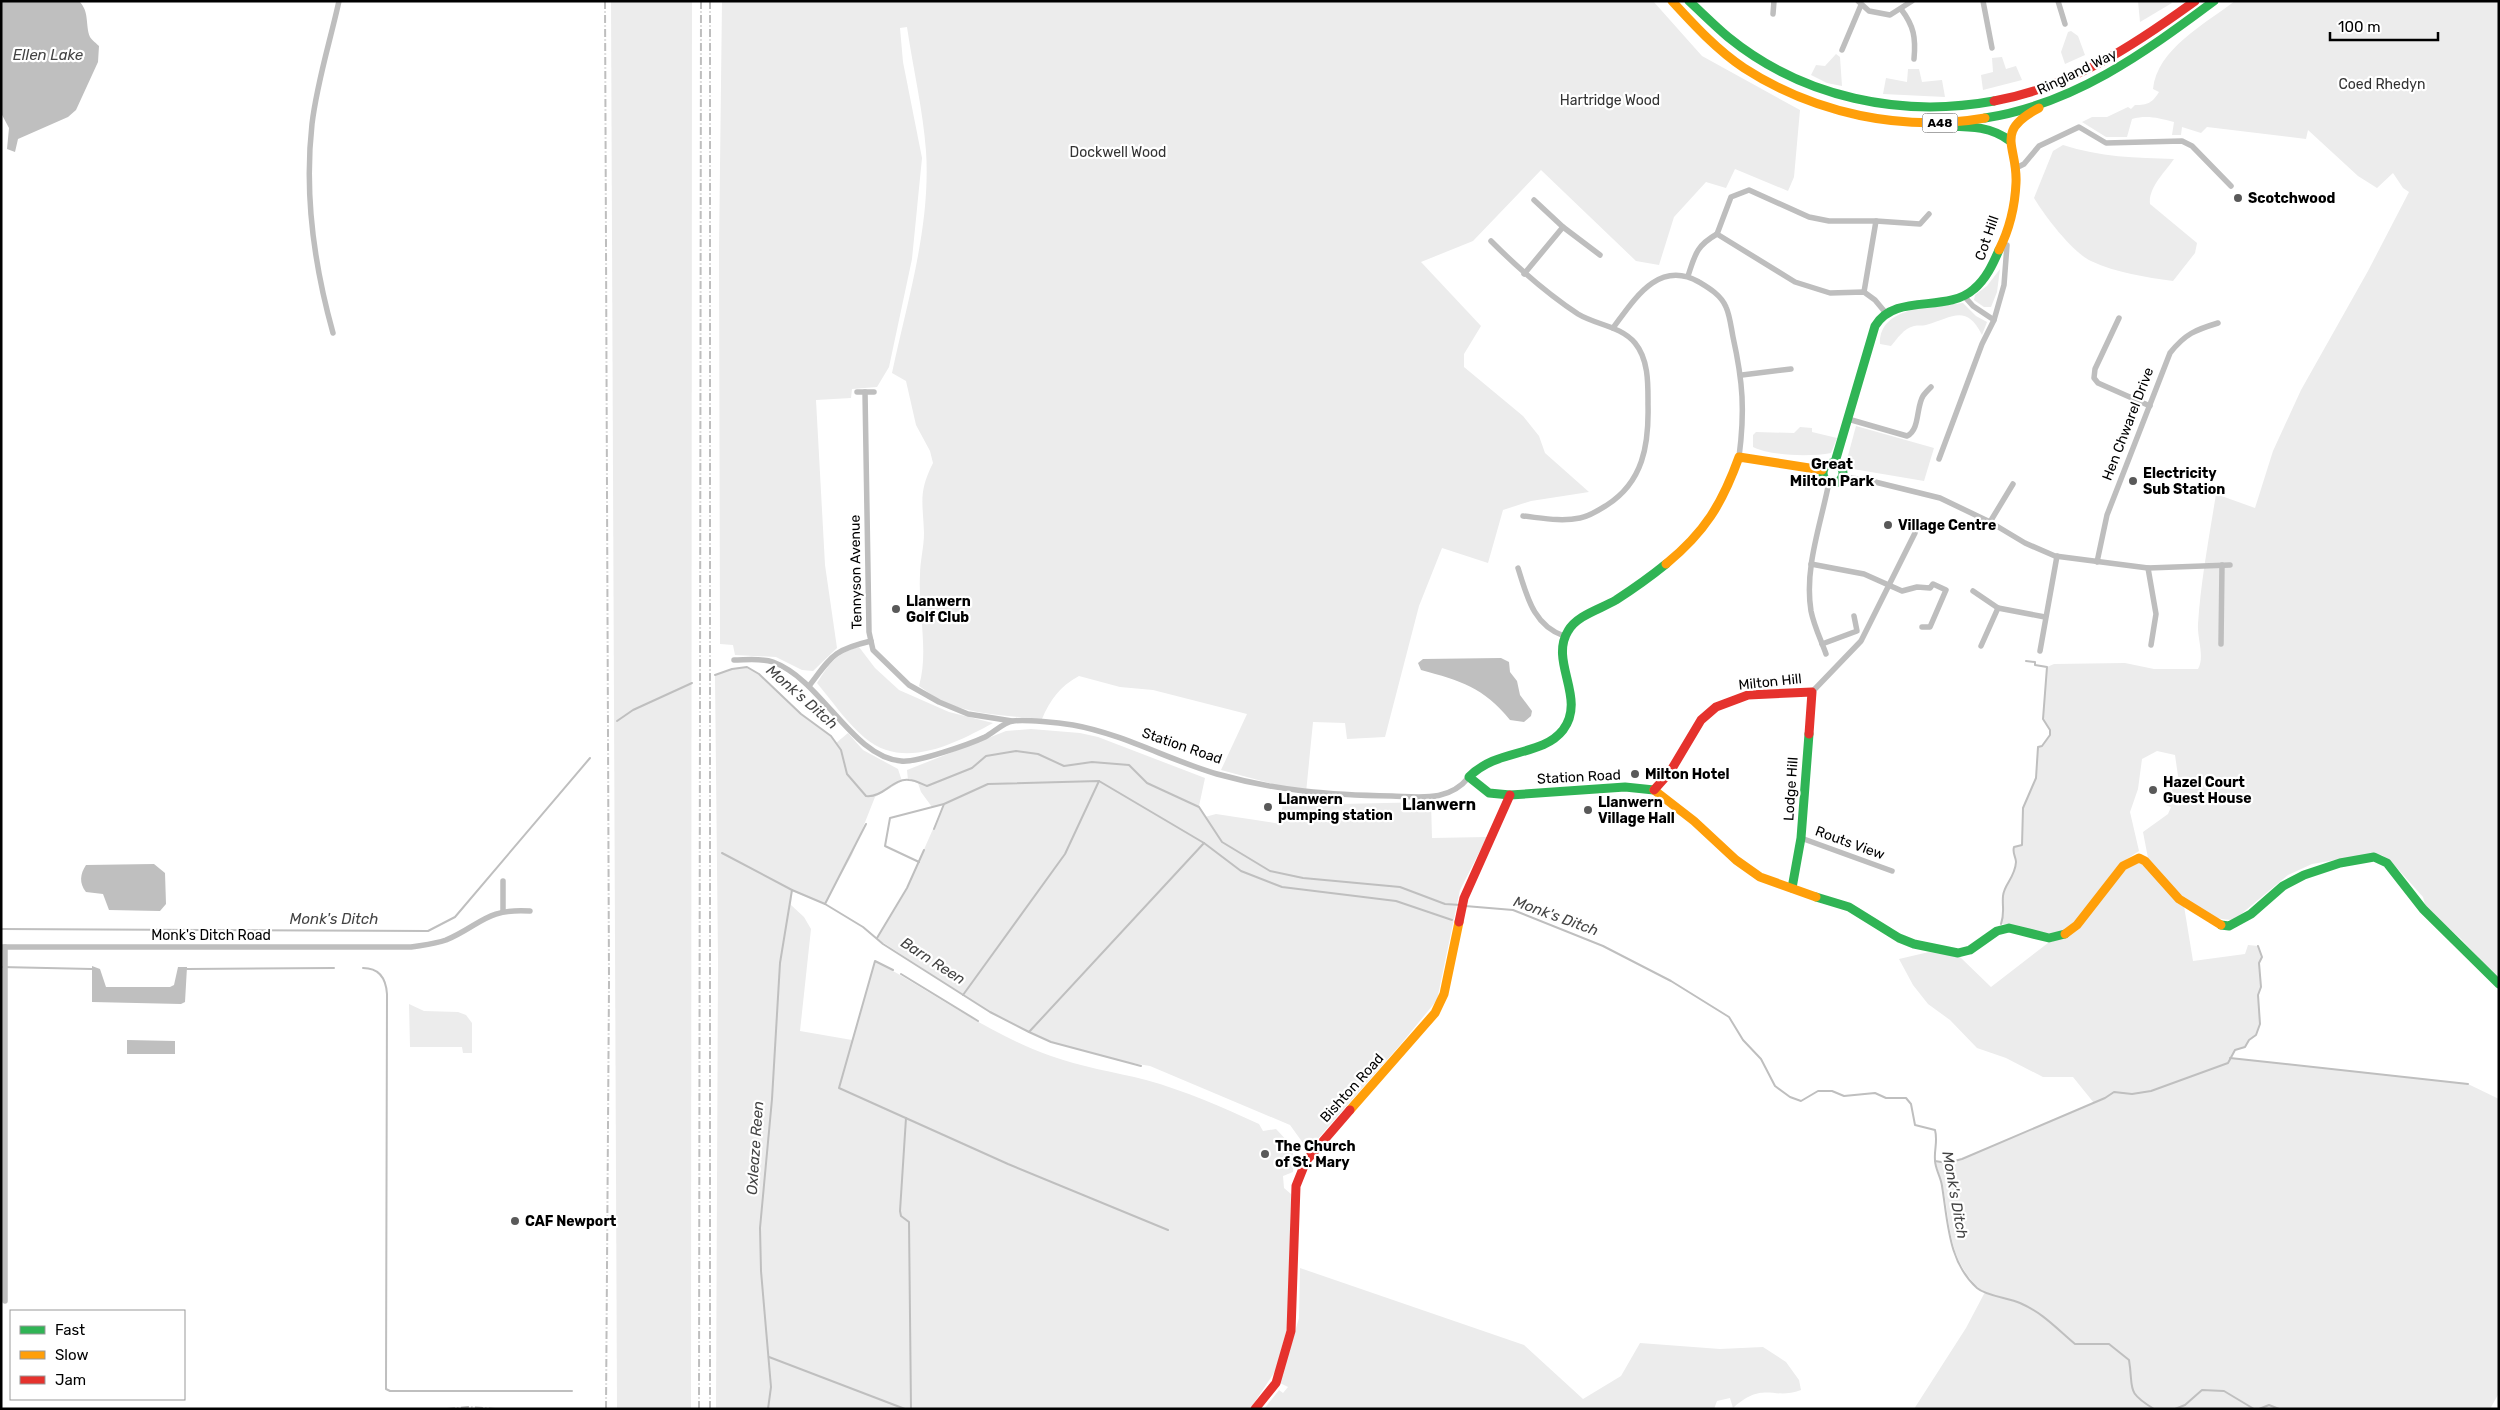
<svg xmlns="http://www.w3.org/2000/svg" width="2500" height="1410" font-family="Rubik,sans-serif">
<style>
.green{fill:#ececec}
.water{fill:#bfbfbf}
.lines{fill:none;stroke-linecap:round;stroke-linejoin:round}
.stream{stroke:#bfbfbf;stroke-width:2}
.street{stroke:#bebebe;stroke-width:5.5}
.fast{stroke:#30b455;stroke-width:9}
.slow{stroke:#ff9f0a;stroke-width:9}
.jam{stroke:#e5322d;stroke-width:9}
.rail{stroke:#bebebe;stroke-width:2;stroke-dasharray:8 2.5 1 2.5;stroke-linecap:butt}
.poi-dot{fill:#595959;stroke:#fff;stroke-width:2}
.labels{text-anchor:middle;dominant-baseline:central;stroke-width:4.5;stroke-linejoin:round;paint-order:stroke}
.shield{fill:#fff;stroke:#4c4c4c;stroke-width:1}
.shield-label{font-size:12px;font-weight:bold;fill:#000}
.street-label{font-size:14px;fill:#000;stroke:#fff}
.park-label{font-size:14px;fill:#333;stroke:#fff}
.poi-label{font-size:14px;font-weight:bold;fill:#000;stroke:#fff;text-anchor:start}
.water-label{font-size:15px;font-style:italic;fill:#444;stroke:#fff}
.neighbourhood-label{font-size:15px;font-weight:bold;fill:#000;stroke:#fff}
.quarter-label{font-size:16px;font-weight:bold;fill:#000;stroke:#fff}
</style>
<rect width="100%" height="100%" fill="#fff"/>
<g class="green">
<path d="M 611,1 L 692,1 L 691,1409 L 617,1409 Z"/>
<path d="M 722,1 L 1653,1 L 1702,56 L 1800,110 L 1794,177 L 1788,191 L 1735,169 L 1726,188 L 1706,182 L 1674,217 L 1659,265 L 1636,261 L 1541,170 L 1473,241 L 1421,262 L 1481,326 L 1464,354 L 1464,367 L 1523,416 L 1539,436 L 1545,453 L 1589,492 L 1531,501 L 1503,510 L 1488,563 L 1442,548 L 1419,606 L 1385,737 L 1347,739 L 1345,723 L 1313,722 L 1306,793 L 1221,770 L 1247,714 L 1153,690 L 1120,687 L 1079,676 C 1060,686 1050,700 1042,719 C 1010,716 972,715 942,701 C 934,697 927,691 919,686 C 929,652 918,611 920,575 C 920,561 924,547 924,533 C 923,502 918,493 933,463 L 930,451 L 916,425 L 906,381 L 892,373 C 907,302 931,226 926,151 C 923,110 913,68 907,27 L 900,28 L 903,62 L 922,158 L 912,259 L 889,367 L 877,387 L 852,389 L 851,398 L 816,400 L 825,565 L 837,648 L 813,671 L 802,670 L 776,657 L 735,655 L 733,645 L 720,644 L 719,249 Z"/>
<path d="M 2138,1 L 2170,1 L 2172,3 L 2140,22 Z"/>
<path d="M 2235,1 L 2499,1 L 2499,980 L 2461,939 L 2426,908 L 2423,897 L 2397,868 L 2382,855 L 2370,854 L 2312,864 L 2288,875 L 2234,920 C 2197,921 2170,884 2148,858 L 2143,832 L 2168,814 L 2171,807 L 2166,805 L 2178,776 L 2175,755 L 2157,751 L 2142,759 L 2138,789 L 2130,812 L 2139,851 C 2133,855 2126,859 2120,864 C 2104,880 2080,930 2057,935 C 2038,938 2020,923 2001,924 C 2005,912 2002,907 2003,896 C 2004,884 2015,878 2016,862 C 2016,857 2012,853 2014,847 L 2022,845 L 2023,808 L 2036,778 L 2038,747 L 2042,746 L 2050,735 L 2050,730 L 2043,719 L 2047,667 L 2054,664 L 2125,663 L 2154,669 L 2198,669 C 2205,657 2197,638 2198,624 C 2201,580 2209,538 2216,494 L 2255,508 L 2273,451 L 2301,390 L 2368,271 L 2409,192 L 2403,188 L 2393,173 L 2377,188 L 2358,176 L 2308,130 L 2306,139 L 2207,127 L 2201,133 L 2182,127 L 2181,135 L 2172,135 L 2174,122 C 2158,118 2147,115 2132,119 L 2127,137 L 2106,137 L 2082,122 L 2092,117 L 2107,117 L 2128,107 L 2131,109 L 2135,105 C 2148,105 2152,103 2159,92 L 2153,89 C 2157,49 2205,24 2235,1 Z"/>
<path d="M 2071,31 L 2078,36 L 2085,55 L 2065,64 L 2061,52 L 2068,32 Z"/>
<path d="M 1836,54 L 1840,57 L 1842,86 L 1827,83 L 1811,75 L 1816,65 L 1825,66 Z"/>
<path d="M 2002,57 L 2006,69 L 2016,66 L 2022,80 L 1983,90 L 1981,75 L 1993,72 L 1992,58 Z"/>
<path d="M 1908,69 L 1919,69 L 1922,82 L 1942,80 L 1945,97 L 1883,94 L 1886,78 L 1907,82 Z"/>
<path d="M 2063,145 C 2099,157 2137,158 2174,159 C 2165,172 2148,188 2150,204 L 2197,243 L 2195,253 L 2173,281 C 2145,277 2117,273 2091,261 C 2072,252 2045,216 2034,198 L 2053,151 Z"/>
<path d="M 2000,269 L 1997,292 L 1991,307 L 1984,307 L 1974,300 L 1975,295 L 1987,286 Z"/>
<path d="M 1963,303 L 1976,316 L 1987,322 L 1982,335 C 1966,303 1952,318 1926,325 C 1922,326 1918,325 1914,326 C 1904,328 1897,339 1891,346 L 1880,344 C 1879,305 1935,307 1963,303 Z"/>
<path d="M 1856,426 L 1934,448 L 1924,481 L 1853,469 L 1846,463 Z"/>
<path d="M 1800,427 L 1812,428 L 1812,432 L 1837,438 L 1831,453 C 1811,457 1771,456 1753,447 L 1753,435 L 1756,432 L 1794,433 Z"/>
<path d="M 859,647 L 875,668 L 899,690 L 949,712 L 993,723 C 956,743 904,771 865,738 C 847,723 832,701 817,683 C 830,663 835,654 859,647 Z"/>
<path d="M 747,667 L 759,674 L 801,714 L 831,736 L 836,743 L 848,733 L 863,750 L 898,769 L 902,781 L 875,797 L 852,855 L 825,904 L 792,891 L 791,905 L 804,917 L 811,929 L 800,1031 L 852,1040 L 875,961 C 933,992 988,1034 1051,1056 C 1081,1067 1115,1072 1146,1080 C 1186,1091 1222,1107 1259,1124 L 1263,1131 L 1276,1129 C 1291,1145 1296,1149 1293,1172 L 1283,1176 L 1284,1188 L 1291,1194 L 1288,1324 L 1276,1370 L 1250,1409 L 716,1409 L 718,961 L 715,675 L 732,669 Z"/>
<path d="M 1031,729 L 1080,733 L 1098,737 L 1205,778 L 1199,806 L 1205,817 L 1216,814 L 1281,824 L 1283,797 L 1340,804 L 1431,802 L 1432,838 L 1487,837 L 1460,890 L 1437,1000 L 1401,1044 L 1308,1150 L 1290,1125 L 1150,1066 L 1120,1061 L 1051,1042 L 1029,1032 L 990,1012 L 876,938 L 907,888 L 944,804 L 932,807 L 921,792 L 918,783 L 908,780 L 907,770 L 1006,731 Z"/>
<path d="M 2137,862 L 2142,864 L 2184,906 L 2193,961 L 2245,954 L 2248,945 L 2258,946 L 2262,957 L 2259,963 L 2261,987 L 2258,995 L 2260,1024 L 2256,1035 L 2249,1040 L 2245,1047 L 2235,1050 L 2231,1058 L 2468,1084 L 2499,1099 L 2499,1393 L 2490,1409 L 1914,1409 L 1966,1328 L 1985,1292 C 1977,1288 1974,1283 1968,1276 C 1947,1247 1950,1217 1942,1183 C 1940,1176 1937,1168 1935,1161 L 1947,1163 L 1962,1159 L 2094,1103 L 2073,1077 L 2043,1077 L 2006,1058 L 1977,1048 L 1950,1020 L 1928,1004 L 1913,985 L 1899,959 L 1929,952 L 1960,957 L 1991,987 L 2048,943 L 2064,937 L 2119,874 Z"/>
<path d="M 409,1004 L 424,1011 L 458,1012 L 466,1015 L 472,1023 L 472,1053 L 463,1053 L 462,1047 L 410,1047 Z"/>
<path d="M 1300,1268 L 1524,1345 L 1583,1399 L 1621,1376 L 1640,1343 L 1720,1349 L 1763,1347 L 1786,1362 L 1799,1380 L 1801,1390 C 1772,1401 1765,1380 1733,1408 L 1730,1398 L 1717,1401 L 1714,1409 L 1264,1409 L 1279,1390 L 1283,1393 L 1288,1387 L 1280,1383 L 1299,1318 Z"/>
</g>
<g class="water">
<path d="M 1,1 L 79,1 C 90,12 85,25 90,37 C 92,40 97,44 99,46 L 98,62 L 76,110 L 68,117 L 18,139 L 15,152 L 7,149 L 9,128 L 1,113 Z"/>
<path d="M 1501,658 L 1509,662 L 1510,672 L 1517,681 L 1520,695 L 1532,711 L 1531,716 L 1524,722 L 1510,720 C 1483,687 1461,681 1421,670 L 1418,663 L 1423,659 Z"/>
<path d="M 154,864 L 165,873 L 166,904 L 160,911 L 109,910 L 103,894 L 86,892 C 79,883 80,874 86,865 Z"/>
<path d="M 92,966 L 100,969 L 106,987 L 170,987 L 174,985 L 178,967 L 187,967 L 185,1002 L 181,1004 L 92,1002 Z"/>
<path d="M 127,1040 L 175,1041 L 175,1054 L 127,1054 Z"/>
</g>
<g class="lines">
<g class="stream">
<path d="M 715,675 L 732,669 L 747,667 L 759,674 L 801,714 L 831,736 L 841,750 L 847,774 L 866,796 C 883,798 893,778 909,780 C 915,780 922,784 927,786 L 972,768 L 986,756 L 1016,751 L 1038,754 L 1064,766 L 1092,762 L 1129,765 L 1147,783 L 1199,807 L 1222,842 L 1270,871 L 1303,878 L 1400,887 L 1445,904 L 1461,905"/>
<path d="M 617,721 L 633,710 L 692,683"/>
<path d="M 934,829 L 944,804"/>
<path d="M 722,853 L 792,890 L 825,904 L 863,927 L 883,944 L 990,1012 L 1029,1032 L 1051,1042 L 1141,1066"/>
<path d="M 919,862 L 885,846 L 890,818 L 944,804 L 988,784 L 1099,781 L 1204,843 L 1241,871 L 1282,887 L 1396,901 L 1452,920"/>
<path d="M 825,904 L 866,824"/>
<path d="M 1465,906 L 1513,910 L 1603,946 L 1671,981 L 1729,1017 L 1743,1040 L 1761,1059 L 1775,1086 L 1790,1097 L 1801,1101 L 1818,1091 L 1832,1091 L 1844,1096 L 1875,1093 L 1886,1098 L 1906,1098 L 1911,1104 L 1915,1125 L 1935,1130 C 1938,1141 1934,1150 1935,1160 C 1935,1169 1941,1177 1942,1186 C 1948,1222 1948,1262 1977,1288 C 1986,1296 2009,1298 2020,1303 C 2043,1313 2056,1328 2075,1344 L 2109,1344 L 2129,1360 C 2134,1390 2125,1391 2154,1409"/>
<path d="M 2001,924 C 2005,912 2002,907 2003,896 C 2004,884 2015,878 2016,862 C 2016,857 2012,853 2014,847 L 2022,845 L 2023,808 L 2036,778 L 2038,747 L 2042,746 L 2050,735 L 2050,730 L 2043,719 L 2047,667 L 2035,665 L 2035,662 L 2026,661"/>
<path d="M 1,929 L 428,931 L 455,917 L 590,758"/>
<path d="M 877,938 L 907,888 L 924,850"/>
<path d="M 1,967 L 92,969"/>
<path d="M 363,968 C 380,968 386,979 387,994 L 386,1389 L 390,1391 L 572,1391"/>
<path d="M 187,969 L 334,968"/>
<path d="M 893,970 L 875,961 L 839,1088 L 1008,1164 L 1168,1230"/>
<path d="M 901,974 L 978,1021"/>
<path d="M 963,995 L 1065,854 L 1099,781"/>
<path d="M 1029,1032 L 1204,843"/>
<path d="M 2230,1058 L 2468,1084"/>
<path d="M 906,1118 L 900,1211 L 901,1216 L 909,1222 L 911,1409"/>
<path d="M 1935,1161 L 1947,1163 L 1962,1159 L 2105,1098 L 2114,1092 L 2132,1094 L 2151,1091 L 2228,1063 L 2235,1050 L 2245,1047 L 2249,1040 L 2256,1035 L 2260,1024 L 2258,995 L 2261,987 L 2259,963 L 2262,957 L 2258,946"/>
<path d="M 769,1357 L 905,1409"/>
<path d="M 768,1409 L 771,1387 L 761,1271 L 760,1228 L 772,1099 L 780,963 L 792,890"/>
<path d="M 2175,1409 L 2185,1405 L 2202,1390 L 2224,1391 L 2254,1409"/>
<path d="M 2259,1409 L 2269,1405 L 2279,1409"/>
</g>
<g class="street">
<path d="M 1858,1 L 1869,11 L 1890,15 L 1912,1"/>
<path d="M 1983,1 L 1992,48"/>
<path d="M 2058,1 L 2065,24"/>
<path d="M 1901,9 C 1914,26 1916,38 1914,59"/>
<path d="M 1773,14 L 1774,1"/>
<path d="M 1842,50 L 1861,5"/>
<path d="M 2016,168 L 2024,164 L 2039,146 L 2079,127 L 2106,143 L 2182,141 L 2192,146 L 2231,186"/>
<path d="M 1534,200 L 1563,227 L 1600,255"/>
<path d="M 1876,221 L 1920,224 L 1929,214"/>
<path d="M 1717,234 L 1731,197 L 1749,190 L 1809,217 L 1829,221 L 1876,221 L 1864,292"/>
<path d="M 1491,241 C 1518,268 1546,293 1578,314 C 1596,325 1621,326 1635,343 C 1649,360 1648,385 1648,405 C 1649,445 1643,482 1607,505 C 1599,510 1590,516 1580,518 C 1561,522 1542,518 1523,516"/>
<path d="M 1524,274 L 1563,227"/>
<path d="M 1688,276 C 1695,255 1696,246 1717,234 L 1795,282 L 1830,293 L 1864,292 L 1875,300 L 1885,312"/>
<path d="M 2119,318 L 2095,369 L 2094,378 L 2098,383 L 2150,406"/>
<path d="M 1994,320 L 2004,285 L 2007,245"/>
<path d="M 1613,328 C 1634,300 1658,259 1699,282 C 1709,288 1721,295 1726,307 C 1730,316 1731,327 1733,337 C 1743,382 1745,411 1739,457"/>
<path d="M 333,333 C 314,265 304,195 312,124 C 317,82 330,42 339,1"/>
<path d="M 1742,375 L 1791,369"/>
<path d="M 857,392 L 874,392"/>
<path d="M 865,392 L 869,632 L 873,650 L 909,685 L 939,702 L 968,714 L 1012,721"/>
<path d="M 1848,419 L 1907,436 C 1920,430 1916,407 1923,396 C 1925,393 1928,390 1931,387"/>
<path d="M 1939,459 L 1982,344 L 1994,320 L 1973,306 L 1964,296"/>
<path d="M 1842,477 L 1867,480 L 1940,498 L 1990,522 L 2025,543 L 2055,556 L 2148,568 L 2230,565"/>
<path d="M 1990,522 L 2013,484"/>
<path d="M 2097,562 L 2107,515 L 2170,353 C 2185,334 2195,330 2218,323"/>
<path d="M 1811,564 L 1864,574 L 1902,591 L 1917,587 L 1930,588 L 1933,584 L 1946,590 L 1930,627 L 1922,627"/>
<path d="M 1518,568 C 1527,596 1533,625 1564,636"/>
<path d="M 2148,568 L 2156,614 L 2151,645"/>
<path d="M 1973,591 L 1998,608"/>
<path d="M 1822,644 L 1857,631 L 1854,616"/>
<path d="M 2221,644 L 2222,565"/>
<path d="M 1981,646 L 1998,608 L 2045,617"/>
<path d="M 2040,651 L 2057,556"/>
<path d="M 1826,654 C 1821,640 1814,626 1811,611 C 1804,568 1821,524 1829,482"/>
<path d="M 734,660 C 746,660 762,658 773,662 C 822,680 852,757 901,761 C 916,763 970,744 985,737 C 993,733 1004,722 1013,721 C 1025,719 1060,723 1073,725 C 1123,734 1169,760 1217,774 C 1278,791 1329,795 1392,796 C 1421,797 1449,802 1469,777"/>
<path d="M 809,686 C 832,656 833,650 871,641"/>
<path d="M 1812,692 L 1861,641 L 1915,533"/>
<path d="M 1801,838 L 1892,871"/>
<path d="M 503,911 L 503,881"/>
<path d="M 1,947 L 411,947 C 423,945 435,944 446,940 C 481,925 486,908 530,911"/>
<path d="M 5,1301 L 5,947"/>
</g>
<g class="fast">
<path d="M 1689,1 C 1702,13 1715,26 1728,37 C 1803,98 1901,118 1994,101"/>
<path d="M 1985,118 C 2074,104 2143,54 2214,1"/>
<path d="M 1937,126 C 1963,127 1988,124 2010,141"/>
<path d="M 1835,462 L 1875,326 C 1896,292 1946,314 1974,289 C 1986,279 1993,264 1999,250"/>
<circle cx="1833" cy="473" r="10"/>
<path d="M 1654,790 L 1625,787 L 1510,795 L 1489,793 L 1469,777 C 1497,748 1542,757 1563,730 C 1587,698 1549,662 1568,631 C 1577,615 1601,609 1616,600 C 1633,589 1650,577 1666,564"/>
<path d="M 1792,888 L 1801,838 L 1809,734"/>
<path d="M 1816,897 L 1849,907 L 1899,938 L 1914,944 L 1958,953 L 1970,950 L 1997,931 L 2009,928 L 2049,938 L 2065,934"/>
<path d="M 2221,925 L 2229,926 L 2251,914 L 2283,886 L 2304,875 L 2340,863 L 2374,857 L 2387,863 L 2423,909 L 2499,984"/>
</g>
<g class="slow">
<path d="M 1672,1 C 1694,25 1717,50 1744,68 C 1815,114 1902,132 1985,118"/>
<path d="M 1999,250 C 2009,230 2015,206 2016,183 C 2018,146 1993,132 2039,108"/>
<path d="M 1666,564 C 1705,532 1722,504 1739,457 L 1822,470"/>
<path d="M 1654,790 L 1694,821 L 1736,860 L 1760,877 L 1816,897"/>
<path d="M 2065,934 L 2077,925 L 2123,866 L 2139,858 L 2145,861 L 2179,899 L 2221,925"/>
<path d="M 1350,1110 L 1435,1013 L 1444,994 L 1459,922"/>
</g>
<g class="jam">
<path d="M 1994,101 C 2071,87 2133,46 2195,1"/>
<path d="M 1654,790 L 1670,772 L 1701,720 L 1716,707 L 1748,695 L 1812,692 L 1809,734"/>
<path d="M 1459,922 L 1464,898 L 1510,795"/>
<path d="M 1255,1409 L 1276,1383 L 1291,1331 L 1296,1186 L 1306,1161 L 1350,1110"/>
</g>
<g class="rail">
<path d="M 605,1 L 609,983 L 606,1409"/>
<path d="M 447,1409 L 468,1407 L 495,1409"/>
<path d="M 699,1409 L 701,1"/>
<path d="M 710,1409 L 710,1"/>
</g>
</g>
<g class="poi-dot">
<circle cx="2238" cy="198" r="5"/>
<circle cx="2133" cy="481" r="5"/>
<circle cx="1888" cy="525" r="5"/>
<circle cx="896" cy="609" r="5"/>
<circle cx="1635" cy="774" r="5"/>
<circle cx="2153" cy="790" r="5"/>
<circle cx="1268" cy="807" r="5"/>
<circle cx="1588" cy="810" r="5"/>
<circle cx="1265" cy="1154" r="5"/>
<circle cx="515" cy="1221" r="5"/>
</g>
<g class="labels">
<rect class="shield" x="1922.5" y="113.5" width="35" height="19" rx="4"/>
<g class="shield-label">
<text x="1940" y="123">A48</text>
</g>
<g class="street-label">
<text transform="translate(2077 72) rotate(-26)">Ringland Way</text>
<text transform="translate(1987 238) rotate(-71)">Cot Hill</text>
<text transform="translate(2128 424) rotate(-69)">Hen Chwarel Drive</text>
<text transform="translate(856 572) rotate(-91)">Tennyson Avenue</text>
<text transform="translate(1770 682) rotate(-6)">Milton Hill</text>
<text transform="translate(1182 746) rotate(19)">Station Road</text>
<text transform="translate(1579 777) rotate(-3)">Station Road</text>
<text transform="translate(1791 789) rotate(-86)">Lodge Hill</text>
<text transform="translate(1850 843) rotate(20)">Routs View</text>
<text x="211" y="935">Monk's Ditch Road</text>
<text transform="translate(1352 1088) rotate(-48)">Bishton Road</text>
</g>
<g class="park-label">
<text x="2382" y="84">Coed Rhedyn</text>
<text x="1610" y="100">Hartridge Wood</text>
<text x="1118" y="152">Dockwell Wood</text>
</g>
<g class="poi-label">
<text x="2248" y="198">Scotchwood</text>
<text x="2143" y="473">Electricity<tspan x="2143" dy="16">Sub Station</tspan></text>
<text x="1898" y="525">Village Centre</text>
<text x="906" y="601">Llanwern<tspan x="906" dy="16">Golf Club</tspan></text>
<text x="1645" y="774">Milton Hotel</text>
<text x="2163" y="782">Hazel Court<tspan x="2163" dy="16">Guest House</tspan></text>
<text x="1278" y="799">Llanwern<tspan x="1278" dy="16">pumping station</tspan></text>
<text x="1598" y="802">Llanwern<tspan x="1598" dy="16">Village Hall</tspan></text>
<text x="1275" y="1146">The Church<tspan x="1275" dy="16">of St. Mary</tspan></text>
<text x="525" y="1221">CAF Newport</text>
</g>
<g class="water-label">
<text x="48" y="55">Ellen Lake</text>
<text transform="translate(802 697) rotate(41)">Monk's Ditch</text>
<text transform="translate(1556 916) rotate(20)">Monk's Ditch</text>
<text x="334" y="919">Monk's Ditch</text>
<text transform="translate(933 961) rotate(33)">Barn Reen</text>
<text transform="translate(755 1148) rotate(-86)">Oxleaze Reen</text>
<text transform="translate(1955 1195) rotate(80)">Monk's Ditch</text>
</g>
<g class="neighbourhood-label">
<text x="1832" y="464">Great<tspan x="1832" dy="17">Milton Park</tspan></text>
</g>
<g class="quarter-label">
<text x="1439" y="804">Llanwern</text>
</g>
</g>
<rect width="2500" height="1410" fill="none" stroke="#000000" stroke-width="5"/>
<rect x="10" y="1310" width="175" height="90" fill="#ffffff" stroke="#999999"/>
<rect x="20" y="1326" width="25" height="8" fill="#30b455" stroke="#999999"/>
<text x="55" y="1335" font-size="15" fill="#000000">Fast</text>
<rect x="20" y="1351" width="25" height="8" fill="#ff9f0a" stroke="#999999"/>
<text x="55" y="1360" font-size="15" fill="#000000">Slow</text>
<rect x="20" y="1376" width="25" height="8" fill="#e5322d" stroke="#999999"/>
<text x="55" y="1385" font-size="15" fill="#000000">Jam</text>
<path d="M2330 32v8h108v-8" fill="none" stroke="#000000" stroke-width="2.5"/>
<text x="2338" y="32" font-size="15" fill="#000000" stroke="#ffffff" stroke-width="4" paint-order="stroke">100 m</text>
</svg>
